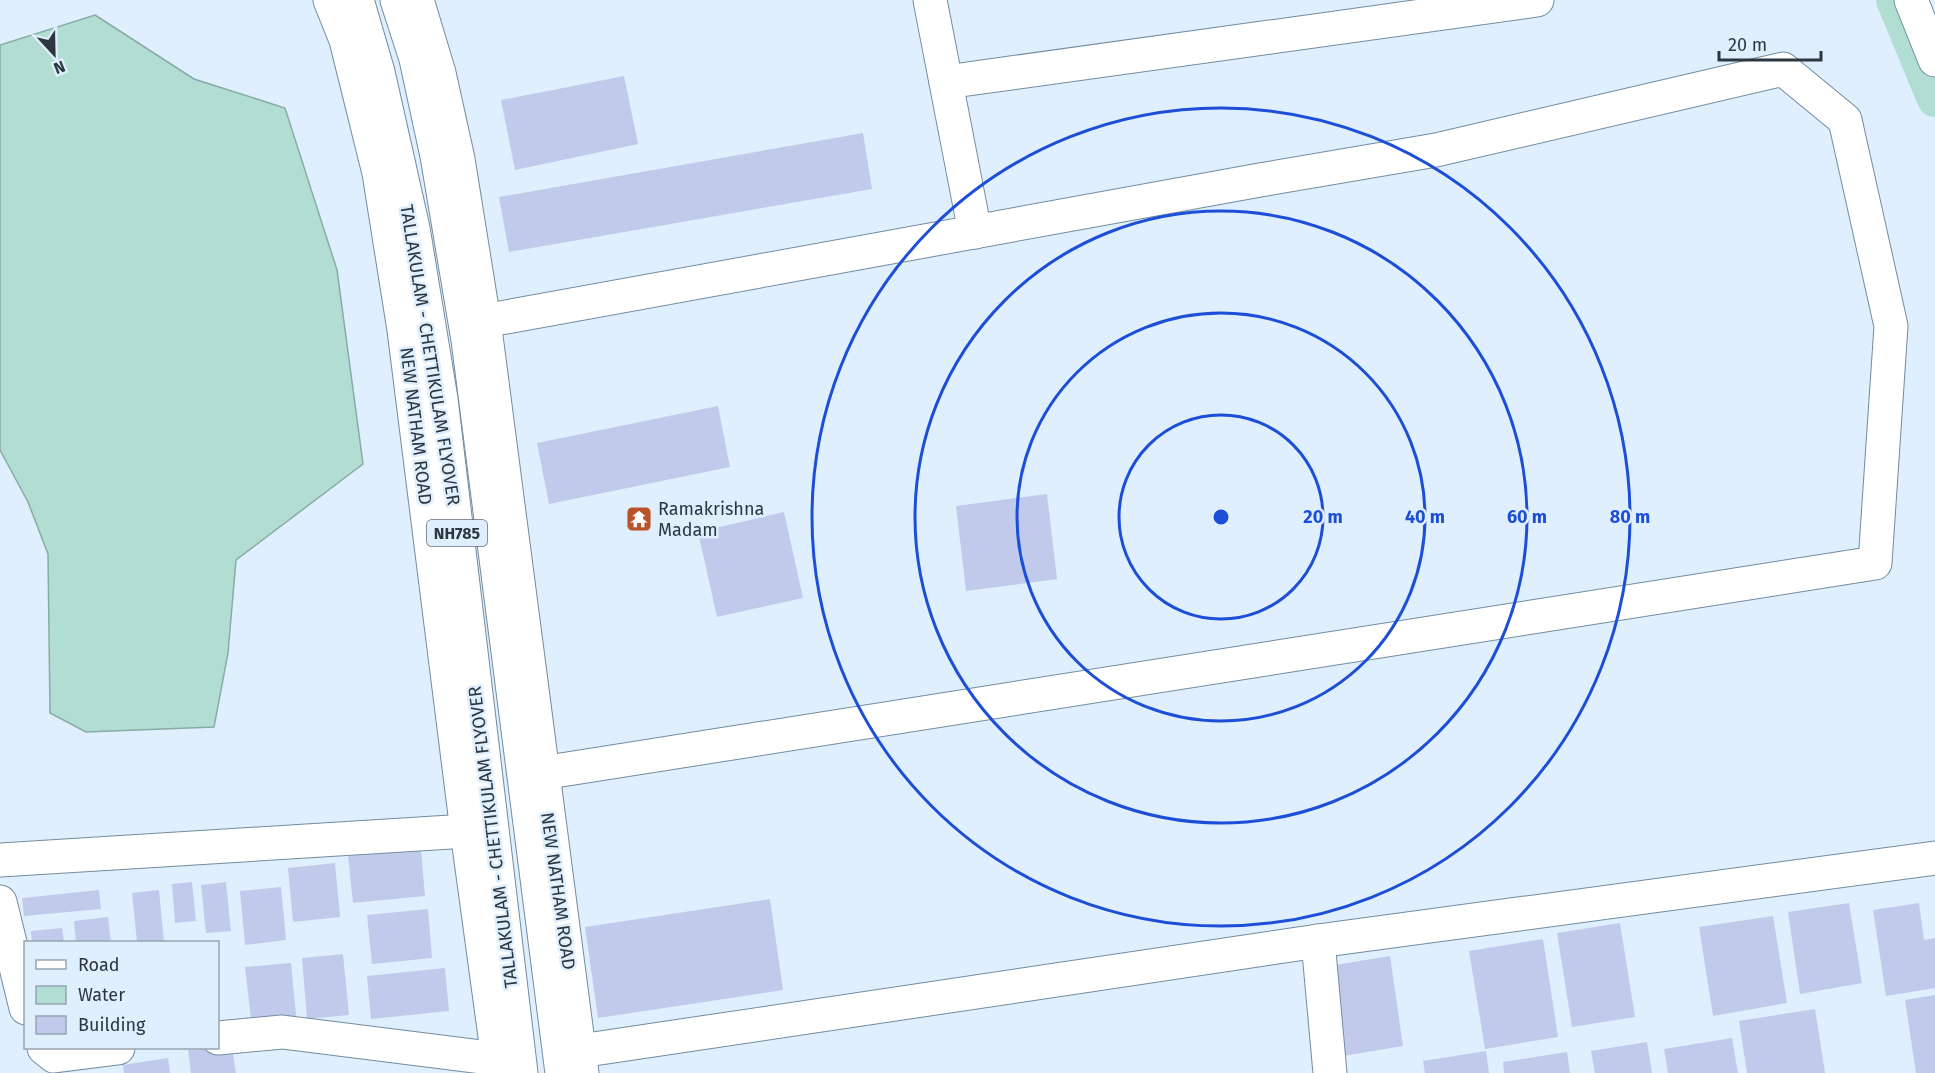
<svg xmlns="http://www.w3.org/2000/svg" width="1935" height="1073" font-family="'Fira Sans',sans-serif">
<style>
.water{fill:#b1ddd2;stroke:#89aba6;stroke-width:1.5}
.lines{fill:none;stroke-linecap:round;stroke-linejoin:round}
.canal{stroke:#b1ddd2;stroke-width:36}
.building{fill:#c2caec}
.minor-casing{stroke:#728ca0;stroke-width:35}
.secondary-casing{stroke:#728ca0;stroke-width:35}
.trunk-casing{stroke:#728ca0;stroke-width:35}
.minor{stroke:#fff;stroke-width:33}
.secondary{stroke:#fff;stroke-width:33}
.trunk{stroke:#fff;stroke-width:33}
.ring{fill:none;stroke:#1d4ed8;stroke-width:3}
.labels{text-anchor:middle;dominant-baseline:central;stroke-width:5;stroke-linejoin:round;paint-order:stroke}
.shield{fill:#dfeffd;stroke:#626e79;stroke-width:1.5}
.shield-label{font-size:16px;font-weight:bold;fill:#2c3740}
.street-label{font-size:18px;fill:#2c3740;stroke:#dfeffd}
.poi-label{font-size:18px;fill:#2c3740;stroke:#dfeffd;text-anchor:start}
.centre{fill:#1d4ed8;stroke:#dfeffd;stroke-width:3}
.ring-label{font-size:18px;text-anchor:middle;font-weight:bold;fill:#1d4ed8;stroke:#dfeffd;stroke-width:5;stroke-linejoin:round;paint-order:stroke}
</style>
<rect width="100%" height="100%" fill="#dfeffd"/>
<path class="water" d="M 95,15 L 194,79 L 285,108 L 337,270 L 363,464 L 236,560 L 228,653 L 214,727 L 86,732 L 50,713 L 48,554 L 28,502 L 0,450 L 0,45 Z"/>
<g class="lines">
<path class="canal" d="M 1894,0 L 1935,99"/>
</g>
<g class="building">
<path d="M 624,76 L 638,144 L 515,170 L 501,100 Z"/>
<path d="M 863,133 L 872,189 L 509,252 L 499,197 Z"/>
<path d="M 718,406 L 730,467 L 549,504 L 537,443 Z"/>
<path d="M 1047,494 L 1057,579 L 966,591 L 956,506 Z"/>
<path d="M 784,512 L 803,598 L 717,617 L 698,532 Z"/>
<path d="M 421,849 L 425,896 L 353,903 L 348,856 Z"/>
<path d="M 335,863 L 340,917 L 293,922 L 288,868 Z"/>
<path d="M 192,882 L 196,921 L 175,923 L 172,884 Z"/>
<path d="M 226,882 L 231,931 L 206,933 L 201,885 Z"/>
<path d="M 281,887 L 286,940 L 245,945 L 240,891 Z"/>
<path d="M 99,890 L 101,909 L 24,916 L 22,898 Z"/>
<path d="M 159,890 L 164,942 L 137,942 L 132,893 Z"/>
<path d="M 770,899 L 783,990 L 598,1018 L 585,927 Z"/>
<path d="M 1849,903 L 1862,983 L 1800,994 L 1788,912 Z"/>
<path d="M 1919,903 L 1924,940 L 1935,938 L 1935,988 L 1886,996 L 1873,910 Z"/>
<path d="M 428,909 L 432,958 L 372,964 L 367,915 Z"/>
<path d="M 1773,916 L 1787,1003 L 1713,1016 L 1699,927 Z"/>
<path d="M 108,917 L 111,942 L 76,942 L 74,921 Z"/>
<path d="M 1620,923 L 1635,1017 L 1572,1027 L 1557,933 Z"/>
<path d="M 62,928 L 64,942 L 32,942 L 31,931 Z"/>
<path d="M 1543,939 L 1558,1037 L 1485,1049 L 1469,951 Z"/>
<path d="M 343,954 L 349,1015 L 307,1019 L 302,958 Z"/>
<path d="M 1390,956 L 1403,1046 L 1343,1056 L 1329,966 Z"/>
<path d="M 291,963 L 297,1024 L 252,1028 L 245,967 Z"/>
<path d="M 445,968 L 449,1011 L 371,1019 L 367,976 Z"/>
<path d="M 1935,995 L 1935,1073 L 1916,1073 L 1905,1000 Z"/>
<path d="M 1815,1009 L 1825,1073 L 1747,1073 L 1739,1021 Z"/>
<path d="M 1732,1038 L 1738,1073 L 1668,1073 L 1664,1049 Z"/>
<path d="M 1647,1042 L 1652,1073 L 1595,1073 L 1591,1051 Z"/>
<path d="M 231,1043 L 236,1073 L 191,1073 L 188,1050 L 218,1048 Z"/>
<path d="M 1486,1051 L 1489,1073 L 1425,1073 L 1423,1061 Z"/>
<path d="M 1567,1052 L 1570,1073 L 1504,1073 L 1503,1062 Z"/>
<path d="M 168,1058 L 170,1073 L 124,1073 L 123,1065 Z"/>
</g>
<g class="lines">
<defs>
<g id="minor">
<path d="M 930,0 L 975,232"/>
<path d="M 1911,0 L 1935,60"/>
<path d="M 946,82 L 1537,0"/>
<path d="M 484,321 L 1260,180 L 1436,150 L 1783,69 L 1845,120 L 1891,326 L 1875,563 L 542,773"/>
<path d="M 0,860 L 467,831"/>
<path d="M 0,902 L 26,1008"/>
<path d="M 1318,941 L 1330,1073"/>
<path d="M 218,1038 L 282,1032 L 498,1059"/>
<path d="M 44,1048 L 54,1056 L 118,1048"/>
<path d="M 580,1051 L 1318,941 L 1935,858"/>
</g>
<g id="secondary">
<path d="M 330,0 L 346,40 L 379,173 L 404,330 L 467,831 L 500,1073"/>
<path d="M 417,0 L 439,73 L 458,159 L 484,321 L 582,1073"/>
</g>
<g id="trunk">
<path d="M 357,0 L 378,72 L 413,228 L 441,399 L 521,1073"/>
<path d="M 397,0 L 416,59 L 437,156 L 468,340 L 562,1073"/>
</g>
</defs>
<use href="#minor" class="minor-casing"/>
<use href="#secondary" class="secondary-casing"/>
<use href="#trunk" class="trunk-casing"/>
<use href="#minor" class="minor"/>
<use href="#secondary" class="secondary"/>
<use href="#trunk" class="trunk"/>
</g>
<g class="ring">
<circle cx="1221" cy="517" r="102"/>
<circle cx="1221" cy="517" r="204"/>
<circle cx="1221" cy="517" r="306"/>
<circle cx="1221" cy="517" r="409"/>
</g>
<defs>
<symbol id="temple-square" viewBox="-11 -11 22 22"><rect x="-9" y="-9" width="18" height="18" rx="4" fill="#ba5329" stroke="#dfeffd"/><path d="M0-6L5-2H3V0L6.5 2.5H4V6H1.5V3h-3V6H-4V2.5H-6.5L-3 0V-2H-5Z" fill="#fff"/></symbol>
</defs>
<g fill-rule="evenodd">
<use href="#temple-square" x="624" y="504" width="30" height="30"/>
</g>
<g class="labels">
<rect class="shield" x="427" y="520" width="60" height="26" rx="4.5"/>
<g class="shield-label">
<text x="457" y="533">NH785</text>
</g>
<g class="street-label">
<text transform="translate(430 355) rotate(81)">TALLAKULAM - CHETTIKULAM FLYOVER</text>
<text transform="translate(416 426) rotate(83)">NEW NATHAM ROAD</text>
<text transform="translate(493 837) rotate(-97)">TALLAKULAM - CHETTIKULAM FLYOVER</text>
<text transform="translate(558 891) rotate(82)">NEW NATHAM ROAD</text>
</g>
<g class="poi-label">
<text x="658" y="509">Ramakrishna<tspan x="658" dy="21">Madam</tspan></text>
</g>
</g>
<circle cx="1221" cy="517" r="9" class="centre"/>
<g class="ring-label">
<text x="1323" y="523">20 m</text>
<text x="1425" y="523">40 m</text>
<text x="1527" y="523">60 m</text>
<text x="1630" y="523">80 m</text>
</g>
<rect x="24" y="941" width="195" height="108" fill="#dfeffd" stroke="#97a5b1" stroke-width="1.5"/>
<rect x="36" y="960" width="30" height="9" fill="#ffffff" stroke="#97a5b1" stroke-width="1.5"/>
<text x="78" y="971" font-size="18" fill="#2c3740">Road</text>
<rect x="36" y="986" width="30" height="18" fill="#b1ddd2" stroke="#97a5b1" stroke-width="1.5"/>
<text x="78" y="1001" font-size="18" fill="#2c3740">Water</text>
<rect x="36" y="1016" width="30" height="18" fill="#c2caec" stroke="#97a5b1" stroke-width="1.5"/>
<text x="78" y="1031" font-size="18" fill="#2c3740">Building</text>
<g transform="translate(54 54) rotate(158)" stroke="#dfeffd" stroke-width="4.5" paint-order="stroke">
<path d="M0-4.5L10 22L0 15L-10 22Z" fill="#2c3740"/>
<text y="-9" font-size="16" font-weight="bold" text-anchor="middle" fill="#2c3740">N</text>
</g>
<path d="M1719 51v9h102v-9" fill="none" stroke="#2c3740" stroke-width="3"/>
<text x="1728" y="51" font-size="18" fill="#2c3740" stroke="#dfeffd" stroke-width="4.5" paint-order="stroke">20 m</text>
</svg>
